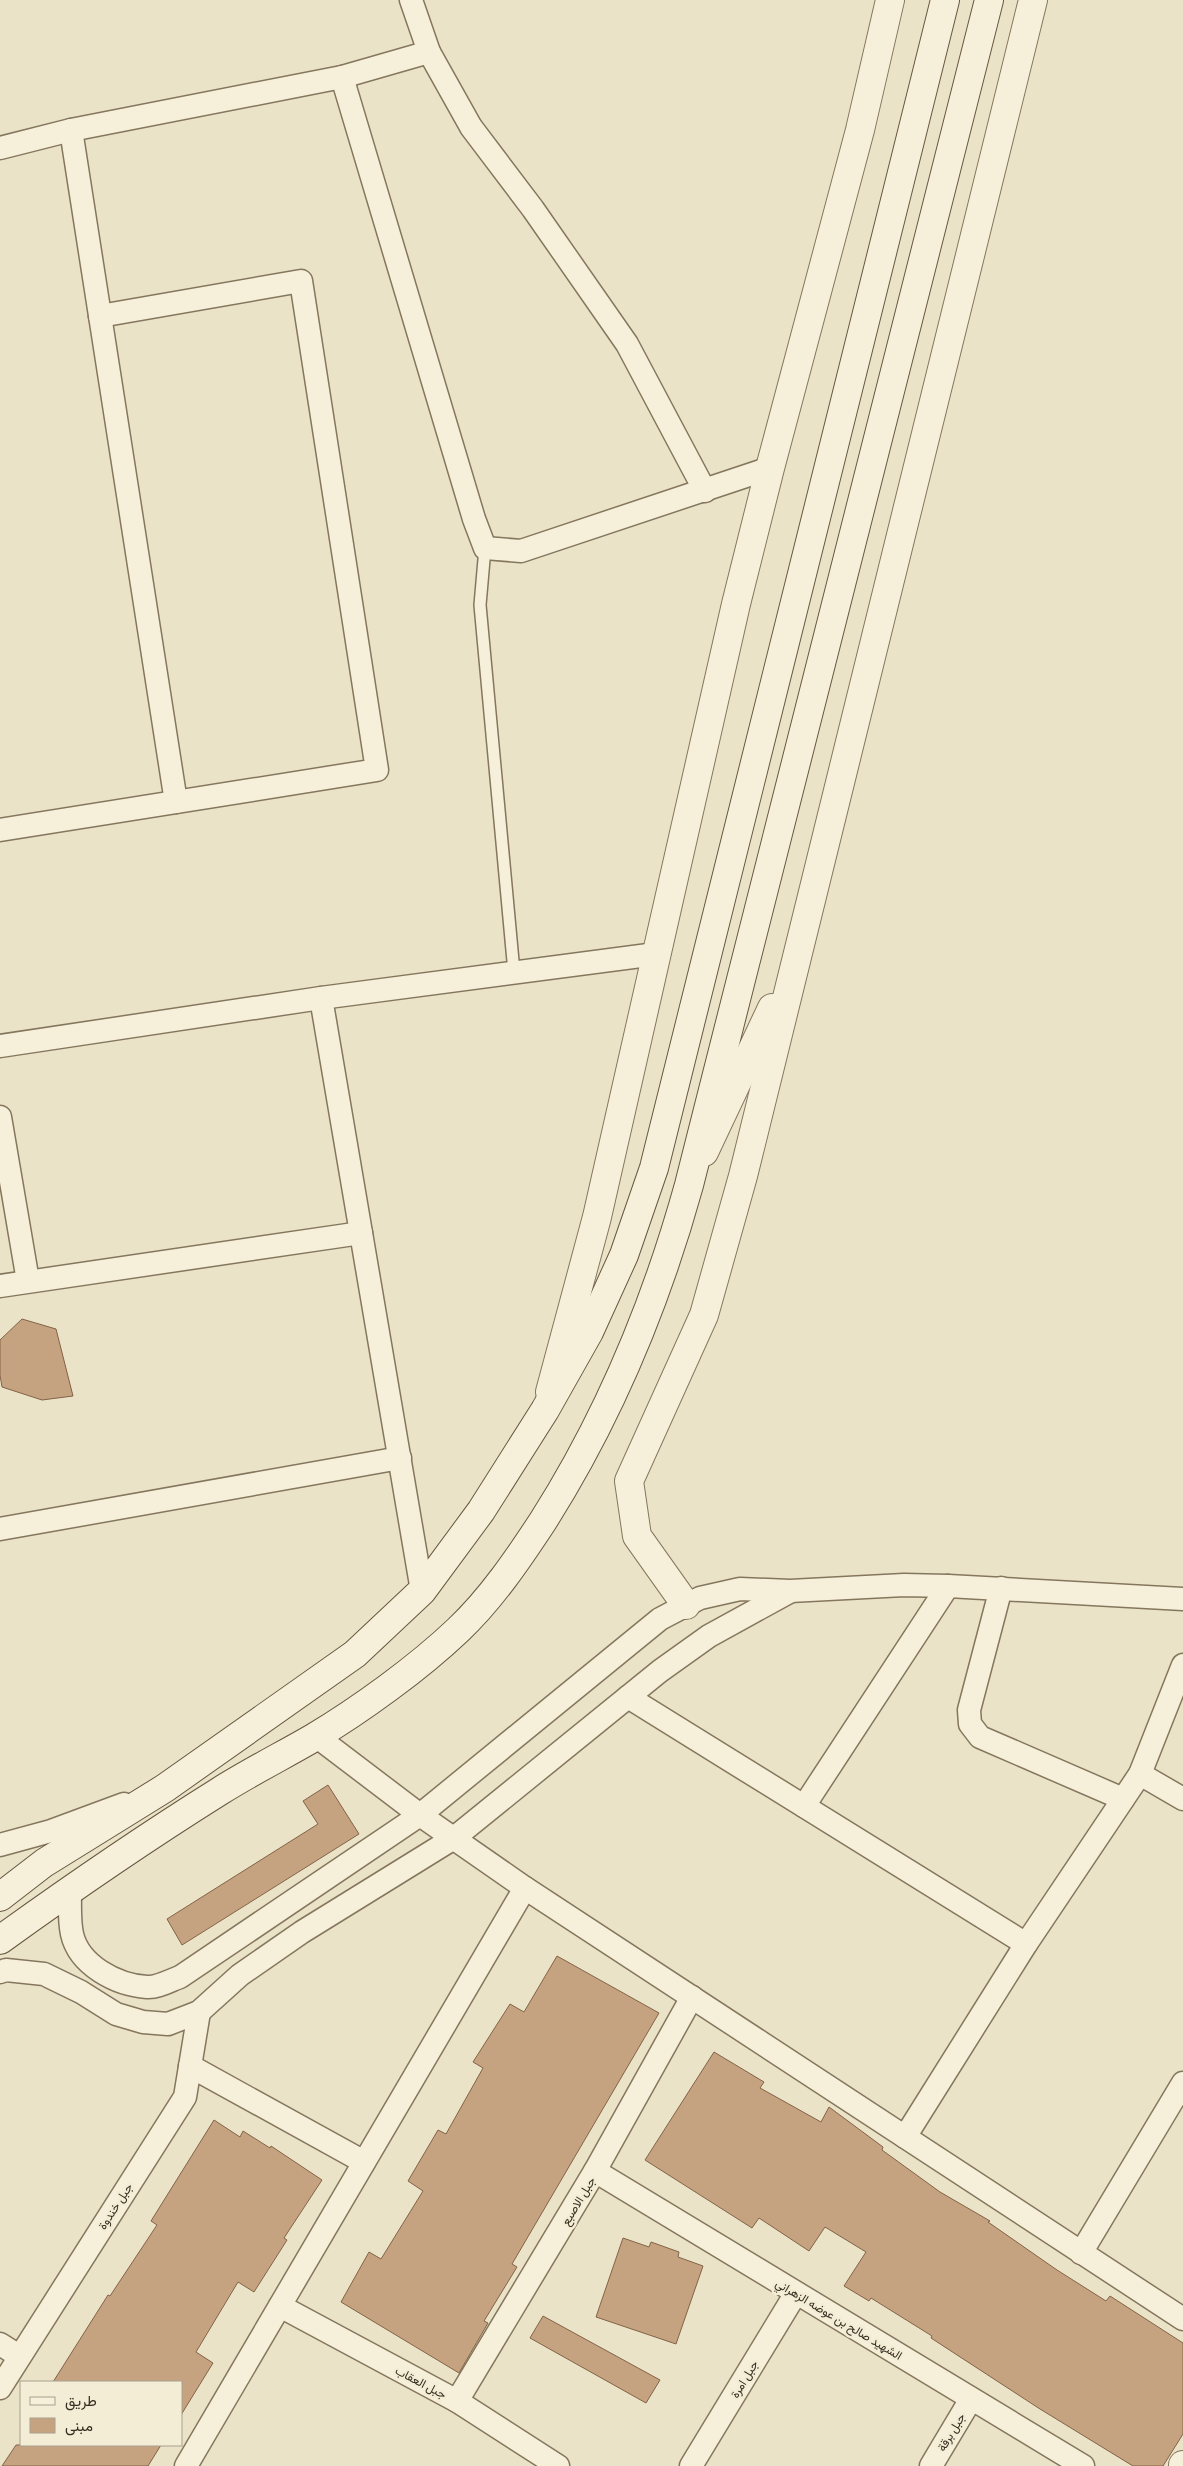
<svg xmlns="http://www.w3.org/2000/svg" width="1183" height="2466" font-family="'IBM Plex Serif',Vazirmatn,serif">
<style>
.building{fill:#c6a380;stroke:#826346}
.lines{fill:none;stroke-linecap:round;stroke-linejoin:round}
.service-casing{stroke:#85765e;stroke-width:14}
.minor-casing{stroke:#85765e;stroke-width:25}
.tertiary-casing{stroke:#85765e;stroke-width:30}
.secondary-casing{stroke:#675741;stroke-width:30}
.service{stroke:#f6f0da;stroke-width:11}
.minor{stroke:#f6f0da;stroke-width:22}
.tertiary{stroke:#f6f0da;stroke-width:28}
.secondary{stroke:#f6f0da;stroke-width:28}
.labels{text-anchor:middle;dominant-baseline:central;stroke-width:5;stroke-linejoin:round;paint-order:stroke}
.street-label{font-size:12px;fill:#372d20;stroke:#f3edd6}
</style>
<rect width="100%" height="100%" fill="#ebe3c7"/>
<g class="building">
<path d="M 22,1319 L 56,1329 L 73,1396 L 42,1400 L 2,1387 L 0,1375 L 0,1340 Z"/>
<path d="M 328,1785 L 359,1834 L 182,1945 L 167,1919 L 318,1824 L 303,1801 Z"/>
<path d="M 557,1956 L 659,2013 L 512,2264 L 517,2267 L 484,2321 L 488,2323 L 459,2373 L 341,2302 L 369,2252 L 381,2259 L 423,2191 L 408,2181 L 438,2130 L 446,2134 L 483,2068 L 473,2062 L 510,2004 L 524,2012 Z"/>
<path d="M 714,2052 L 764,2082 L 760,2088 L 821,2122 L 829,2107 L 883,2147 L 882,2150 L 940,2192 L 990,2221 L 988,2222 L 1057,2270 L 1106,2301 L 1110,2296 L 1183,2343 L 1183,2434 L 1163,2466 L 1133,2466 L 1040,2409 L 931,2338 L 932,2336 L 871,2298 L 869,2301 L 844,2286 L 866,2252 L 825,2227 L 809,2251 L 759,2218 L 752,2228 L 645,2160 Z"/>
<path d="M 214,2120 L 240,2137 L 243,2131 L 270,2148 L 271,2146 L 322,2180 L 284,2238 L 287,2240 L 254,2292 L 238,2282 L 196,2352 L 213,2363 L 181,2415 L 181,2382 L 53,2382 L 108,2295 L 110,2296 L 157,2225 L 151,2221 Z"/>
<path d="M 623,2238 L 649,2247 L 651,2242 L 679,2252 L 678,2257 L 703,2266 L 676,2344 L 596,2317 Z"/>
<path d="M 543,2316 L 660,2380 L 646,2403 L 530,2338 Z"/>
<path d="M 16,2445 L 161,2445 L 148,2466 L 2,2466 Z"/>
</g>
<g class="lines">
<defs>
<path id="service" d="M 485,548 L 480,605 L 514,972"/>
<g id="minor">
<path d="M 411,0 L 429,52 L 471,127 L 533,209 L 627,344 L 705,491"/>
<path d="M 342,77 L 474,519 L 485,548 L 521,551 L 770,468"/>
<path d="M 71,130 L 176,802"/>
<path d="M 0,148 L 71,130 L 342,77 L 429,52"/>
<path d="M 0,830 L 377,770 L 301,281 L 100,316"/>
<path d="M 321,998 L 422,1591"/>
<path d="M 0,1046 L 321,998 L 656,954"/>
<path d="M 0,1117 L 28,1281"/>
<path d="M 0,1286 L 361,1233"/>
<path d="M 0,1529 L 400,1458"/>
<path d="M 1001,1588 L 969,1710 L 970,1724 L 980,1737 L 1123,1799"/>
<path d="M 628,1697 L 1026,1944"/>
<path d="M 316,1736 L 420,1815 L 525,1888 L 1183,2319"/>
<path d="M 1140,1774 L 1183,1799"/>
<path d="M 804,1806 L 948,1586"/>
<path d="M 0,1845 L 51,1831 L 124,1804"/>
<path d="M 70,1891 C 70,1905 69,1920 72,1934 C 79,1965 116,1985 147,1987 C 157,1988 171,1980 180,1977 L 420,1815 L 660,1619 L 700,1598 L 740,1589 L 790,1591 L 904,1585 L 948,1586 L 1183,1599"/>
<path d="M 0,1972 L 6,1970 L 44,1974 L 81,1992 L 116,2014 L 143,2022 L 168,2024 L 199,2012 L 240,1975 L 302,1932 L 454,1838 L 660,1671 L 709,1636 L 789,1592"/>
<path d="M 190,2066 L 364,2162"/>
<path d="M 905,2137 L 1026,1944 L 1140,1774 L 1183,1665"/>
<path d="M 595,2171 L 1083,2466"/>
<path d="M 1081,2253 L 1183,2083"/>
<path d="M 280,2306 L 457,2401 L 558,2466"/>
<path d="M 0,2344 L 19,2356"/>
<path d="M 0,2388 L 185,2097 L 199,2012"/>
<path d="M 457,2401 L 595,2171 L 692,1997"/>
<path d="M 186,2466 L 525,1888"/>
<path d="M 691,2466 L 796,2293"/>
<path d="M 931,2466 L 971,2399"/>
</g>
<g id="tertiary">
<path d="M 704,1152 L 772,1008"/>
<path d="M 550,1392 L 597,1217 L 736,604 L 770,468 L 860,130 L 890,0"/>
<path d="M 686,1605 L 637,1536 L 629,1481 L 704,1315 L 743,1176 L 1033,0"/>
<path d="M 1183,2466 L 1183,2465"/>
</g>
<g id="secondary">
<path d="M 0,1897 L 44,1863 L 165,1788 L 355,1654 L 422,1591 L 481,1511 L 545,1410 L 589,1332 L 624,1255 L 654,1168 L 945,0"/>
<path d="M 0,1940 C 72,1888 145,1838 220,1791 C 250,1772 282,1756 313,1738 C 360,1710 418,1668 458,1630 C 491,1599 518,1559 543,1521 C 609,1417 656,1304 689,1185 L 989,0"/>
</g>
</defs>
<use href="#service" class="service-casing"/>
<use href="#minor" class="minor-casing"/>
<use href="#tertiary" class="tertiary-casing"/>
<use href="#secondary" class="secondary-casing"/>
<use href="#service" class="service"/>
<use href="#minor" class="minor"/>
<use href="#tertiary" class="tertiary"/>
<use href="#secondary" class="secondary"/>
</g>
<g class="labels">
<g class="street-label">
<text transform="translate(578 2201) rotate(-59)">جبل الاصبع</text>
<text transform="translate(115 2206) rotate(-57)">جبل خندوة</text>
<text transform="translate(839 2319) rotate(31)">الشهيد صالح بن عوضه الزهراني</text>
<text transform="translate(744 2379) rotate(-59)">جبل امرة</text>
<text transform="translate(421 2382) rotate(28)">جبل العقاب</text>
<text transform="translate(951 2432) rotate(-59)">جبل برقة</text>
</g>
</g>
<rect x="20" y="2381" width="162" height="65" fill="#f3edd6" stroke="#a8a08d"/>
<rect x="30" y="2397" width="25" height="8" fill="#f6f0da" stroke="#a8a08d"/>
<text x="65" y="2406" font-size="15" fill="#372d20">طريق</text>
<rect x="30" y="2418" width="25" height="15" fill="#c6a380" stroke="#a8a08d"/>
<text x="65" y="2431" font-size="15" fill="#372d20">مبنى</text>
</svg>
